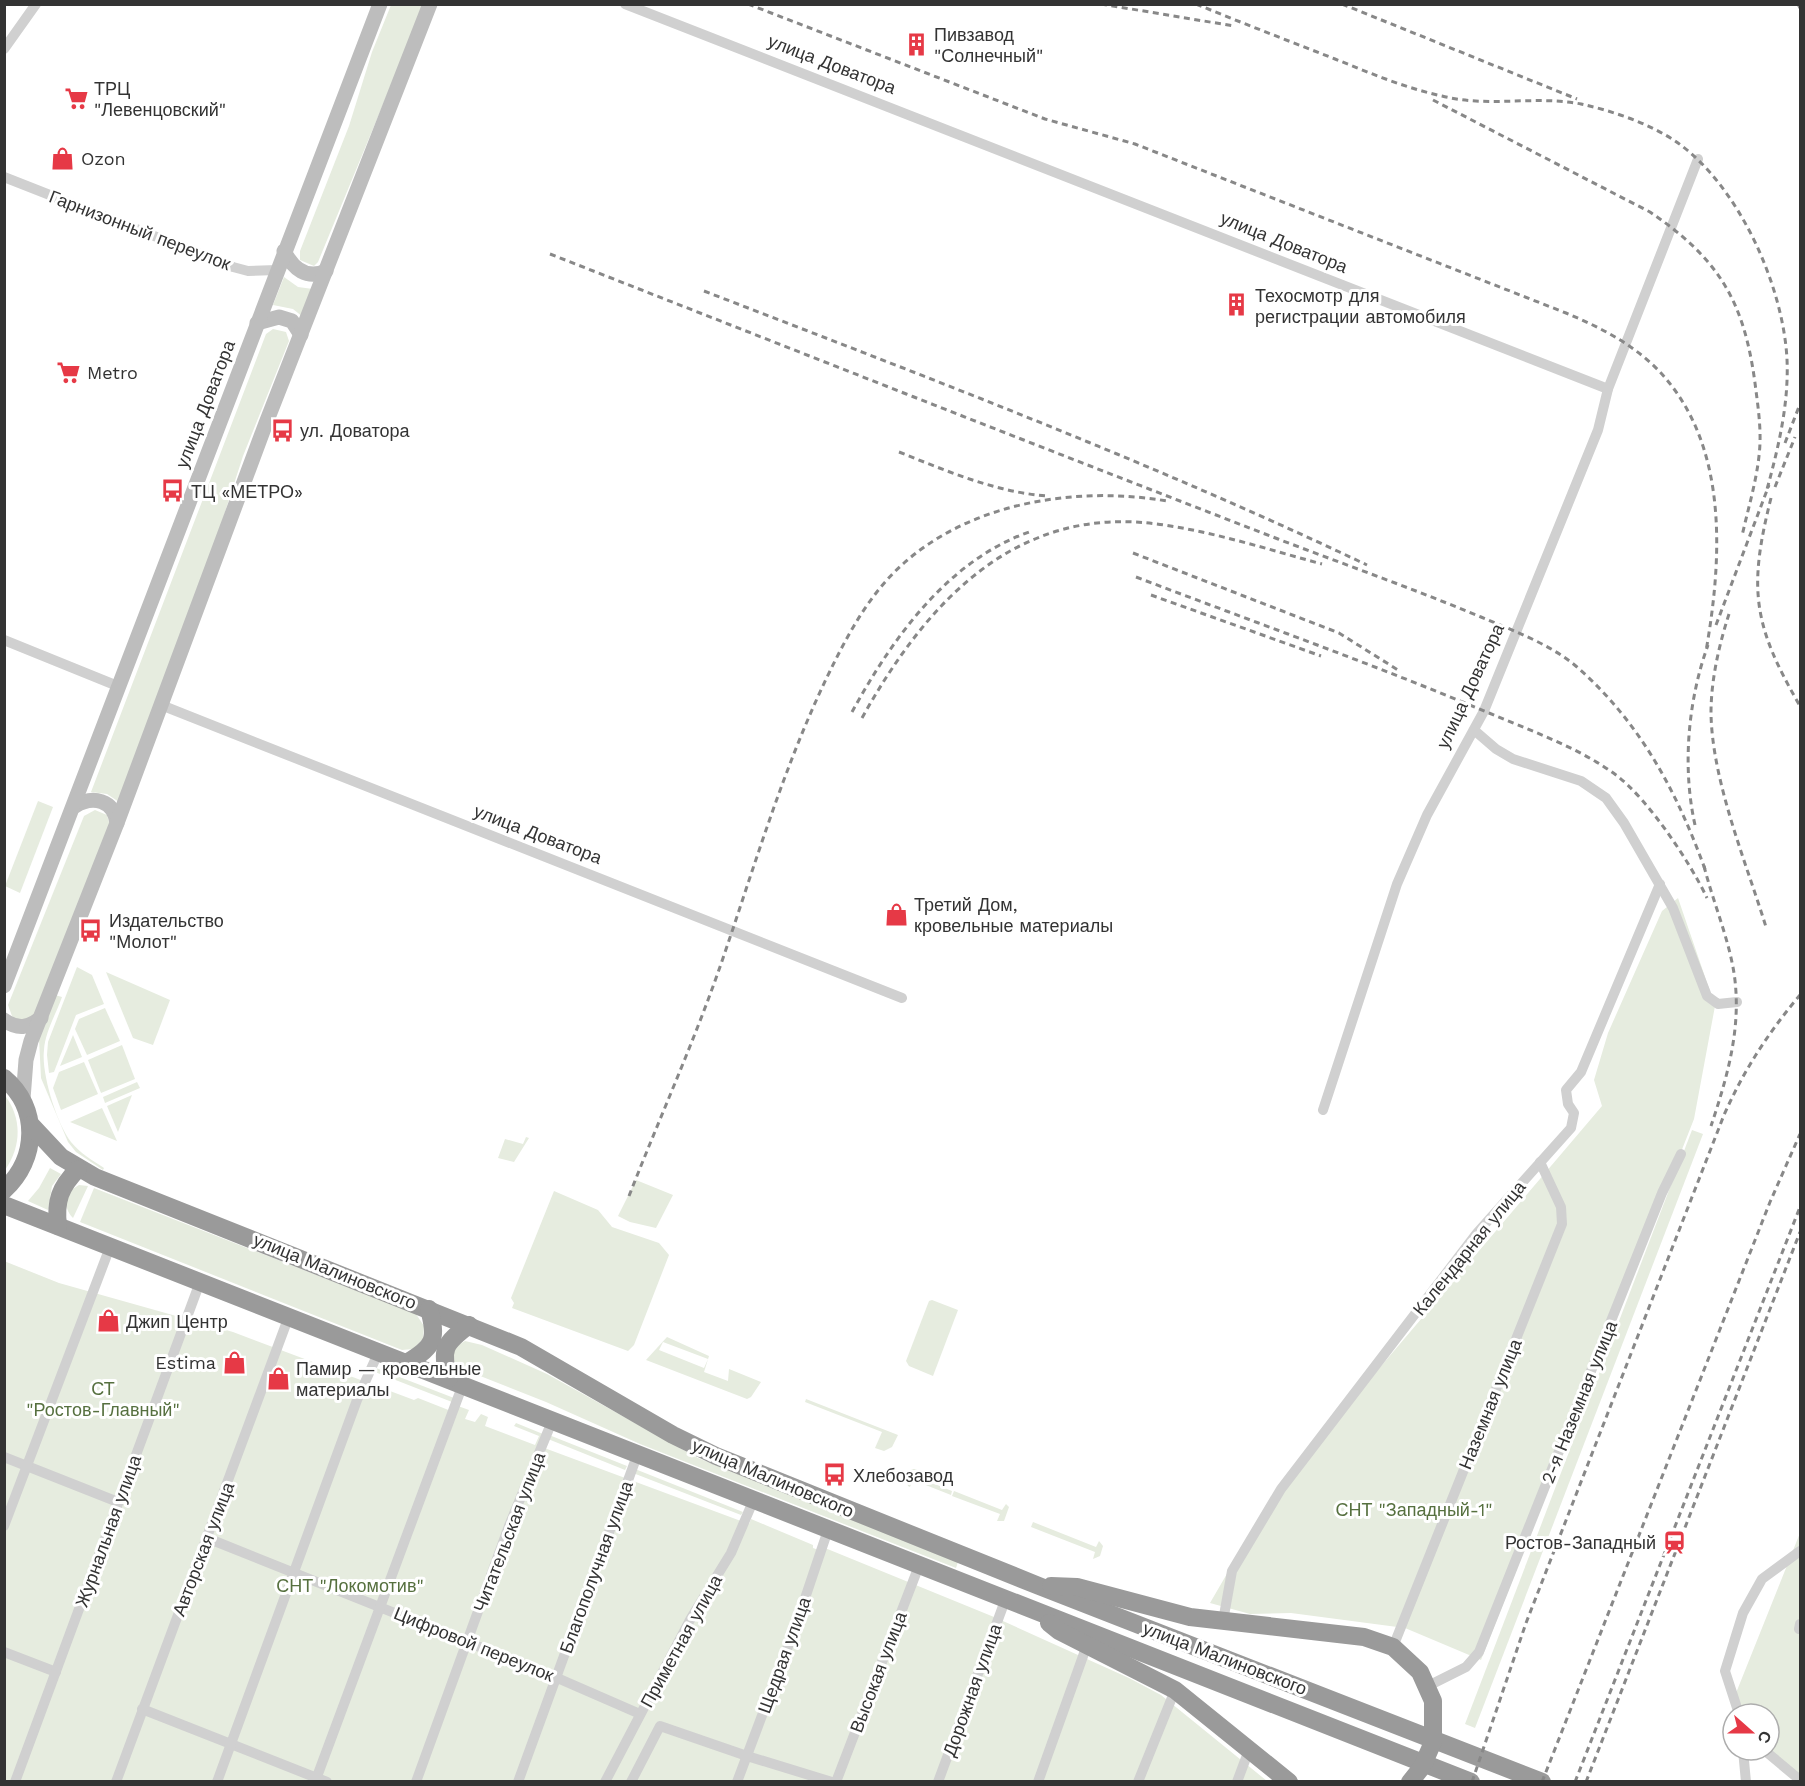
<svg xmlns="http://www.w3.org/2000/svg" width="1805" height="1786" font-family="'Work Sans',sans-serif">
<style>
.green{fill:#e6ecdf;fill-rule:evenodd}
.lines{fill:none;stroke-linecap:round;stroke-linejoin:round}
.street{stroke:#d0d0d0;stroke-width:10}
.secondary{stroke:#bdbdbd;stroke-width:15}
.highway{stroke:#9a9a9a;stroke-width:18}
.rail{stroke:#888;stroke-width:3;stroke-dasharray:6 4.5;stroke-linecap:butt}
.labels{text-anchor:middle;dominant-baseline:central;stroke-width:6;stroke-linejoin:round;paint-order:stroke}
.poi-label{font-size:18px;fill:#333;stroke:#fff;text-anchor:start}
.street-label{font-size:18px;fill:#333;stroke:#fff}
.park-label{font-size:18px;fill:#56703f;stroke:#fff}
</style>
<rect width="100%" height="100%" fill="#fff"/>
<g class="green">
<path d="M 391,5 L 424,5 L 318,262 L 314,266 L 300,260 L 300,251 L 349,126 L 372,52 Z"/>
<path d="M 284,277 L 298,287 L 313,289 L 303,317 L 293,309 L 273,305 Z"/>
<path d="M 273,329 L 286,332 L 289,341 L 243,456 L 217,537 L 119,802 L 107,794 L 91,792 L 266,334 Z"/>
<path d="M 38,801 L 53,807 L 20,893 L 5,886 Z"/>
<path d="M 95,810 L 107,815 L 110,826 L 33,1018 L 16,1020 L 12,1016 L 8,1005 L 84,816 Z"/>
<path d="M 1678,898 L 1715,1006 L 1694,1119 L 1481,1660 L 1405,1628 L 1291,1613 L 1250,1614 L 1210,1603 L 1275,1491 L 1602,1106 L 1594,1080 L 1608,1033 L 1662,911 Z"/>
<path d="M 77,967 L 92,975 L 104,1004 L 76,1015 L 54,1072 L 49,1073 L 47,1055 L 48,1042 Z"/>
<path d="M 106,972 L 170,1000 L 153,1045 L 133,1038 Z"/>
<path d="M 55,995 L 62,997 C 56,1014 45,1032 44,1050 C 41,1073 57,1124 71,1142 C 81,1154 92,1160 104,1168 L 103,1170 L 76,1152 L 68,1142 L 41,1078 L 39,1039 Z"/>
<path d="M 105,1008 L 120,1041 L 87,1055 L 75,1029 L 79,1019 Z"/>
<path d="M 73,1035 L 82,1057 L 60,1066 Z"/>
<path d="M 122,1045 L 135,1079 L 101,1093 L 88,1060 Z"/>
<path d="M 84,1062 L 98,1094 L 61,1110 L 53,1088 L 59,1072 Z"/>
<path d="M 137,1082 L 140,1088 L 105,1103 L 103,1097 Z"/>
<path d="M 4,1094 C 22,1117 22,1146 5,1170 Z"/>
<path d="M 132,1095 L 118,1132 L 107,1106 Z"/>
<path d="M 102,1108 L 117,1141 L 70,1122 Z"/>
<path d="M 1692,1130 L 1703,1134 L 1475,1728 L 1465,1724 Z"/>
<path d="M 526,1137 L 529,1138 L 514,1162 L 498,1158 L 505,1139 L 523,1144 Z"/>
<path d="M 50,1168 L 61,1174 L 52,1186 L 48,1210 L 28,1201 L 39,1188 Z"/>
<path d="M 636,1180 L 673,1195 L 656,1228 L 630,1222 L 618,1216 Z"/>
<path d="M 79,1185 L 88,1186 L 73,1218 C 62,1207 65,1192 79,1185 Z"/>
<path d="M 94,1188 L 416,1314 L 424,1326 L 423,1339 L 413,1349 L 402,1350 L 80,1222 Z"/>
<path d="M 554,1191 L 598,1210 L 612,1227 L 659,1243 L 669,1255 L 634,1345 L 628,1351 L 512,1308 L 514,1303 L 511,1298 Z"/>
<path d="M 4,1261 L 59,1283 L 233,1332 L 414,1400 L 418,1398 L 451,1411 L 458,1406 L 469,1410 L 465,1419 L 475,1422 L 481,1414 L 488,1417 L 485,1426 L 535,1445 L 539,1436 L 514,1426 L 516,1423 L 543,1434 L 539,1446 L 749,1524 L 751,1519 L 813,1545 L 813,1548 L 824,1552 L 825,1548 L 994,1617 L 1129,1678 L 1161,1695 L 1267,1781 L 5,1781 Z"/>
<path d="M 932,1300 L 958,1310 L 933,1376 L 909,1366 L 906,1361 L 929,1301 Z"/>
<path d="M 667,1337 L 709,1356 L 704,1372 L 728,1381 L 729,1369 L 761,1382 L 751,1397 L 747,1399 L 646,1360 ZM 663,1342 L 708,1359 L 704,1368 L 659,1350 Z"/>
<path d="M 465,1341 L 482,1345 L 547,1374 L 698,1458 L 958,1562 L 956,1568 L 640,1444 L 546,1402 L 460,1368 L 453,1360 L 454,1348 Z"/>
<path d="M 376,1368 L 454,1398 L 452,1402 L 375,1372 Z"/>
<path d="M 806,1399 L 898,1435 L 892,1447 L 884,1451 L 875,1448 L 882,1432 L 805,1402 Z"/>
<path d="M 549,1435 L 627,1466 L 625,1470 L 548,1439 Z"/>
<path d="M 635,1469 L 743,1512 L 741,1515 L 633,1473 Z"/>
<path d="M 911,1469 L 917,1469 L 915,1476 L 952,1491 L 951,1495 L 913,1480 L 910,1487 L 908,1486 L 906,1479 Z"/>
<path d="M 954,1491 L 1002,1510 L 1006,1504 L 1009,1507 L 1004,1521 L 997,1521 L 1000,1514 L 952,1496 Z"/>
<path d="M 1033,1522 L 1096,1547 L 1099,1541 L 1103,1546 L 1100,1556 L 1093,1559 L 1095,1552 L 1031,1527 Z"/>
<path d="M 1800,1533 L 1800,1781 L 1769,1750 L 1769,1714 L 1736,1714 L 1732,1703 Z"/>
</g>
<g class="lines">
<g class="street">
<path d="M 625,4 L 1608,389"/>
<path d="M 4,49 L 36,4"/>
<path d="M 4,177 L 233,267 L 248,271 L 277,270"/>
<path d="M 4,640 L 120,687"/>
<path d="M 161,705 L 902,998"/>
<path d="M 1474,730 L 1496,749 L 1513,759 L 1581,781 L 1606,798 L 1624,823 L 1673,908 L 1707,996 L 1718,1004 L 1737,1002"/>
<path d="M 1323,1110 L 1397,884 L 1427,815 L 1484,711 L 1598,430 L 1608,389 L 1698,159"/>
<path d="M 4,1457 L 118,1502"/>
<path d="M 4,1526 L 110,1247"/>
<path d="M 207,1538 L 555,1677 L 640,1714"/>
<path d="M 1223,1621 L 1232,1571 L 1281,1489 L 1477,1233 L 1571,1128 L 1574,1113 L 1568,1104 L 1566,1090 L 1581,1072 L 1660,884"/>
<path d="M 1799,1629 L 1800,1624"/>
<path d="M 1393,1647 L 1562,1224 L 1561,1207 L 1540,1162"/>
<path d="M 4,1652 L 56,1672"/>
<path d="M 1428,1686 L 1466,1667 L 1479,1652 L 1662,1193 L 1681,1154"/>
<path d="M 142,1709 L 327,1782"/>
<path d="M 1739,1714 L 1725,1671 L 1743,1613 L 1762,1579 L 1800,1551"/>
<path d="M 1743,1750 L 1746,1782"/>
<path d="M 1764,1750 L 1800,1780"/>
<path d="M 15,1782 L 200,1282"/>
<path d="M 116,1782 L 289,1316"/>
<path d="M 217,1782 L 357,1400 L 379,1351"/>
<path d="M 315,1782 L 463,1384"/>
<path d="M 416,1782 L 509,1526 L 553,1419"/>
<path d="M 518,1782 L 638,1453"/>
<path d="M 605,1782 L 691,1618 L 731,1553 L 754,1499"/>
<path d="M 631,1782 L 660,1726 L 747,1756 L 832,1782"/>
<path d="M 737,1782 L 795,1628 L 829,1527"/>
<path d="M 836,1782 L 920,1563"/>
<path d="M 938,1782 L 1006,1598"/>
<path d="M 1038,1782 L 1087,1645"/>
<path d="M 1138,1782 L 1175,1690"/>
<path d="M 1237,1782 L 1249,1750"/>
</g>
<g class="secondary">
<path d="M 284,251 C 293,269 307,280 326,271"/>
<path d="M 257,323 L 279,317 L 292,321 L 301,335"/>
<path d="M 75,806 C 93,795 114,800 117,823"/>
<path d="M 4,986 L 380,4"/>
<path d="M 4,1020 C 18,1030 28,1028 41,1018"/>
<path d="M 23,1099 L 26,1060 L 31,1041 L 117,823 L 266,423 L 430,4"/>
</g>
<g class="highway">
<path d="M 4,1078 C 40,1108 38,1159 4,1190"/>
<path d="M 31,1125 L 61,1157 L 95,1177 L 521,1347 L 673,1435 L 716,1456 L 1039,1586 L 1542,1782"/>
<path d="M 4,1205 L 1471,1782"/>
<path d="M 58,1226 C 55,1201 60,1187 78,1169"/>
<path d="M 408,1362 C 435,1346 437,1338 429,1309"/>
<path d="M 449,1378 C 440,1349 445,1343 469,1325"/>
<path d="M 1051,1586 L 1077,1587 L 1190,1617 L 1364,1637 L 1393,1647 L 1420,1672 L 1433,1701 L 1433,1742 L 1422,1767 L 1410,1782"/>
<path d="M 1049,1623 L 1059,1631 L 1175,1690 L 1289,1782"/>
</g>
<g class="rail">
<path d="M 748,4 L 1045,119 L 1135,144 L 1566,313 C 1597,326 1627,341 1652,364 C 1729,437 1723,554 1706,651"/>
<path d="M 1101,4 L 1234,26"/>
<path d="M 1196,4 C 1242,23 1289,41 1335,59 C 1370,73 1405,88 1442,96 C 1488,108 1535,95 1581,104 C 1613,111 1651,124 1678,143 C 1739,187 1783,285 1787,359 C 1789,405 1778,449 1766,493"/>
<path d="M 1342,4 L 1577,99"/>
<path d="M 1798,4 L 1800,8"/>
<path d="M 1433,100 L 1650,212 C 1719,259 1744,301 1755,383 C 1758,407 1762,431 1759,456 C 1756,483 1748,509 1742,536"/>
<path d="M 550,254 C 792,349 1035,445 1278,539 C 1346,565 1414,589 1481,617 C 1514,631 1550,644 1577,667 C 1641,723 1678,794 1706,872"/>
<path d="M 704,291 C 927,377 1151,462 1367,565"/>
<path d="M 1785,443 L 1800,404"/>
<path d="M 899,452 C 947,471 995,492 1047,496"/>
<path d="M 1775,487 L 1795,437"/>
<path d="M 1771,498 C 1748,589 1753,625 1800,706"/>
<path d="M 1133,553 L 1339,633 L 1398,670"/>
<path d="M 1136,577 C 1254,622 1373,664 1489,713 C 1531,731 1578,747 1616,775 C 1648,799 1690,862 1707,898"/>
<path d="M 1151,595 L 1321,656"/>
<path d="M 1729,614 C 1719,645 1711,680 1711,713 C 1712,781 1746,862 1766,927"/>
<path d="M 1716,625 L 1769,485"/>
<path d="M 852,712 C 892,639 947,561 1029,532"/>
<path d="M 862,718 C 927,601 1018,502 1164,525 C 1218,533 1270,550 1322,564"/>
<path d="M 1695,825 C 1682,767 1688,700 1708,645"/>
<path d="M 1704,866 C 1713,902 1728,936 1734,973 C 1742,1026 1728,1075 1711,1126"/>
<path d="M 629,1196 C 659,1119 694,1042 721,964 C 755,865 784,765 830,671 C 849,632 871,592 904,563 C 974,501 1079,486 1167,501"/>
<path d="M 1472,1782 L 1526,1623 L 1724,1115 C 1744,1070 1768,1033 1800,995"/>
<path d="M 1542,1782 L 1770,1202 L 1800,1134"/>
<path d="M 1575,1782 L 1800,1207"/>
<path d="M 1586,1782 L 1800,1232"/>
</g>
</g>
<defs>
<symbol id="building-bare" viewBox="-9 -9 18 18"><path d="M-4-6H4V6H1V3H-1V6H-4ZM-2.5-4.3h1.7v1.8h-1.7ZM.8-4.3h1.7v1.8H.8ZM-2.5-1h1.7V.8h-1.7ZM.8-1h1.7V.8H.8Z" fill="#e63946" stroke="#fff" stroke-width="2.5" paint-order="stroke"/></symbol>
<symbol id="supermarket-bare" viewBox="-9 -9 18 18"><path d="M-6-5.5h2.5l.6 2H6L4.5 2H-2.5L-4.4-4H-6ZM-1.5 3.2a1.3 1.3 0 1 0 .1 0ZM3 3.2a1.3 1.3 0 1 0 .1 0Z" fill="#e63946" stroke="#fff" stroke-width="2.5" paint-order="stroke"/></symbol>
<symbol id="shop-bare" viewBox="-9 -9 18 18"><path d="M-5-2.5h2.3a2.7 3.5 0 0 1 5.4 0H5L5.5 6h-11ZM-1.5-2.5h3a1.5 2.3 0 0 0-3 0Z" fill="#e63946" stroke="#fff" stroke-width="2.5" paint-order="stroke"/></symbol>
<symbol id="bus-bare" viewBox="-9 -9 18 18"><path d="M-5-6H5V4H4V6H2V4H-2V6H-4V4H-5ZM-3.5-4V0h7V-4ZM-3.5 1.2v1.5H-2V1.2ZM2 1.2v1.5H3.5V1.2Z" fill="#e63946" stroke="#fff" stroke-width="2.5" paint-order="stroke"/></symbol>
<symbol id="station-bare" viewBox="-9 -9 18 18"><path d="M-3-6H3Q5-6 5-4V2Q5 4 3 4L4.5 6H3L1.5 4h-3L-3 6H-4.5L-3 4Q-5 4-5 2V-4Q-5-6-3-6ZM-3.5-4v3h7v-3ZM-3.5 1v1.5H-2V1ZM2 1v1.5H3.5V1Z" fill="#e63946" stroke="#fff" stroke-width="2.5" paint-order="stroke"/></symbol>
</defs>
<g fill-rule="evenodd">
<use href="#building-bare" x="900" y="28" width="33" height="33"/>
<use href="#supermarket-bare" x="60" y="82" width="33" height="33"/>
<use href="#shop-bare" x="46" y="142" width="33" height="33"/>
<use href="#building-bare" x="1220" y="288" width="33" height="33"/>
<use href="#supermarket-bare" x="52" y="356" width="33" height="33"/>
<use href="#bus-bare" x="266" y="414" width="33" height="33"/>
<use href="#bus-bare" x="156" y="474" width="33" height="33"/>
<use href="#shop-bare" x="880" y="898" width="33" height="33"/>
<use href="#bus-bare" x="74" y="914" width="33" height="33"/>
<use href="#shop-bare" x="92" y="1304" width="33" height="33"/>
<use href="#shop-bare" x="218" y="1346" width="33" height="33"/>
<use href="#shop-bare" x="262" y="1362" width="33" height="33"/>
<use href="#bus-bare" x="818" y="1458" width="33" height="33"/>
<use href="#station-bare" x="1658" y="1526" width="33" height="33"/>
</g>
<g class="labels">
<g class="poi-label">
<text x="934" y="34">Пивзавод<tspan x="934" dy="21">"Солнечный"</tspan></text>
<text x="94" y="88">ТРЦ<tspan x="94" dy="21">"Левенцовский"</tspan></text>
<text x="81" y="158">Ozon</text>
<text x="1255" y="295">Техосмотр для<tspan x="1255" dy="21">регистрации автомобиля</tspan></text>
<text x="87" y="372">Metro</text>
<text x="300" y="430">ул. Доватора</text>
<text x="191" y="491">ТЦ «МЕТРО»</text>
<text x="914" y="904">Третий Дом,<tspan x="914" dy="21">кровельные материалы</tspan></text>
<text x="109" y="920">Издательство<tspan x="109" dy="21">"Молот"</tspan></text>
<text x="126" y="1321">Джип Центр</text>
<text x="216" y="1362" text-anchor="end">Estima</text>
<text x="296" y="1368">Памир — кровельные<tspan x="296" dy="21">материалы</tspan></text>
<text x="853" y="1475">Хлебозавод</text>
<text x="1656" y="1542" text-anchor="end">Ростов-Западный</text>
</g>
<g class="street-label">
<text transform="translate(832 64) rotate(21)">улица Доватора</text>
<text transform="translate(140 230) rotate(21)">Гарнизонный переулок</text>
<text transform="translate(1284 242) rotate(22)">улица Доватора</text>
<text transform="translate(205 404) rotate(-69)">улица Доватора</text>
<text transform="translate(1470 686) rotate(-65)">улица Доватора</text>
<text transform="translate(538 834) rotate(21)">улица Доватора</text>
<text transform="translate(1469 1248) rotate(-51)">Календарная улица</text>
<text transform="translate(335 1271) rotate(22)">улица Малиновского</text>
<text transform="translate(1579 1402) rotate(-68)">2-я Наземная улица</text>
<text transform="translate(1490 1404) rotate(-68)">Наземная улица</text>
<text transform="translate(773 1478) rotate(23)">улица Малиновского</text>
<text transform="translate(108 1531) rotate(-70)">Журнальная улица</text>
<text transform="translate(509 1532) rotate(-69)">Читательская улица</text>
<text transform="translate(203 1549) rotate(-69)">Авторская улица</text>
<text transform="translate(596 1567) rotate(-70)">Благополучная улица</text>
<text transform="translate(681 1641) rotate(-61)">Приметная улица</text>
<text transform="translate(474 1644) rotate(22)">Цифровой переулок</text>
<text transform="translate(784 1655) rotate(-70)">Щедрая улица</text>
<text transform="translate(1225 1658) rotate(21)">улица Малиновского</text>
<text transform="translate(878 1672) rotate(-69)">Высокая улица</text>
<text transform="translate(972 1690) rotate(-70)">Дорожная улица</text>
</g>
<g class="park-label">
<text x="103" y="1388">СТ<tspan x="103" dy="21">"Ростов-Главный"</tspan></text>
<text x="1414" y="1509">СНТ "Западный-1"</text>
<text x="350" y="1585">СНТ "Локомотив"</text>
</g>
</g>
<rect width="1805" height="1786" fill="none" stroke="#333333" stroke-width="12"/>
<g transform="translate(1751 1732) rotate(111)"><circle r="28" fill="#ffffff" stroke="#adadad" stroke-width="1.5"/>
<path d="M0-4.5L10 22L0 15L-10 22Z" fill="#e63946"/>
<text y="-9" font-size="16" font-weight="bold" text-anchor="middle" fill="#333333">С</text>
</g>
</svg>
